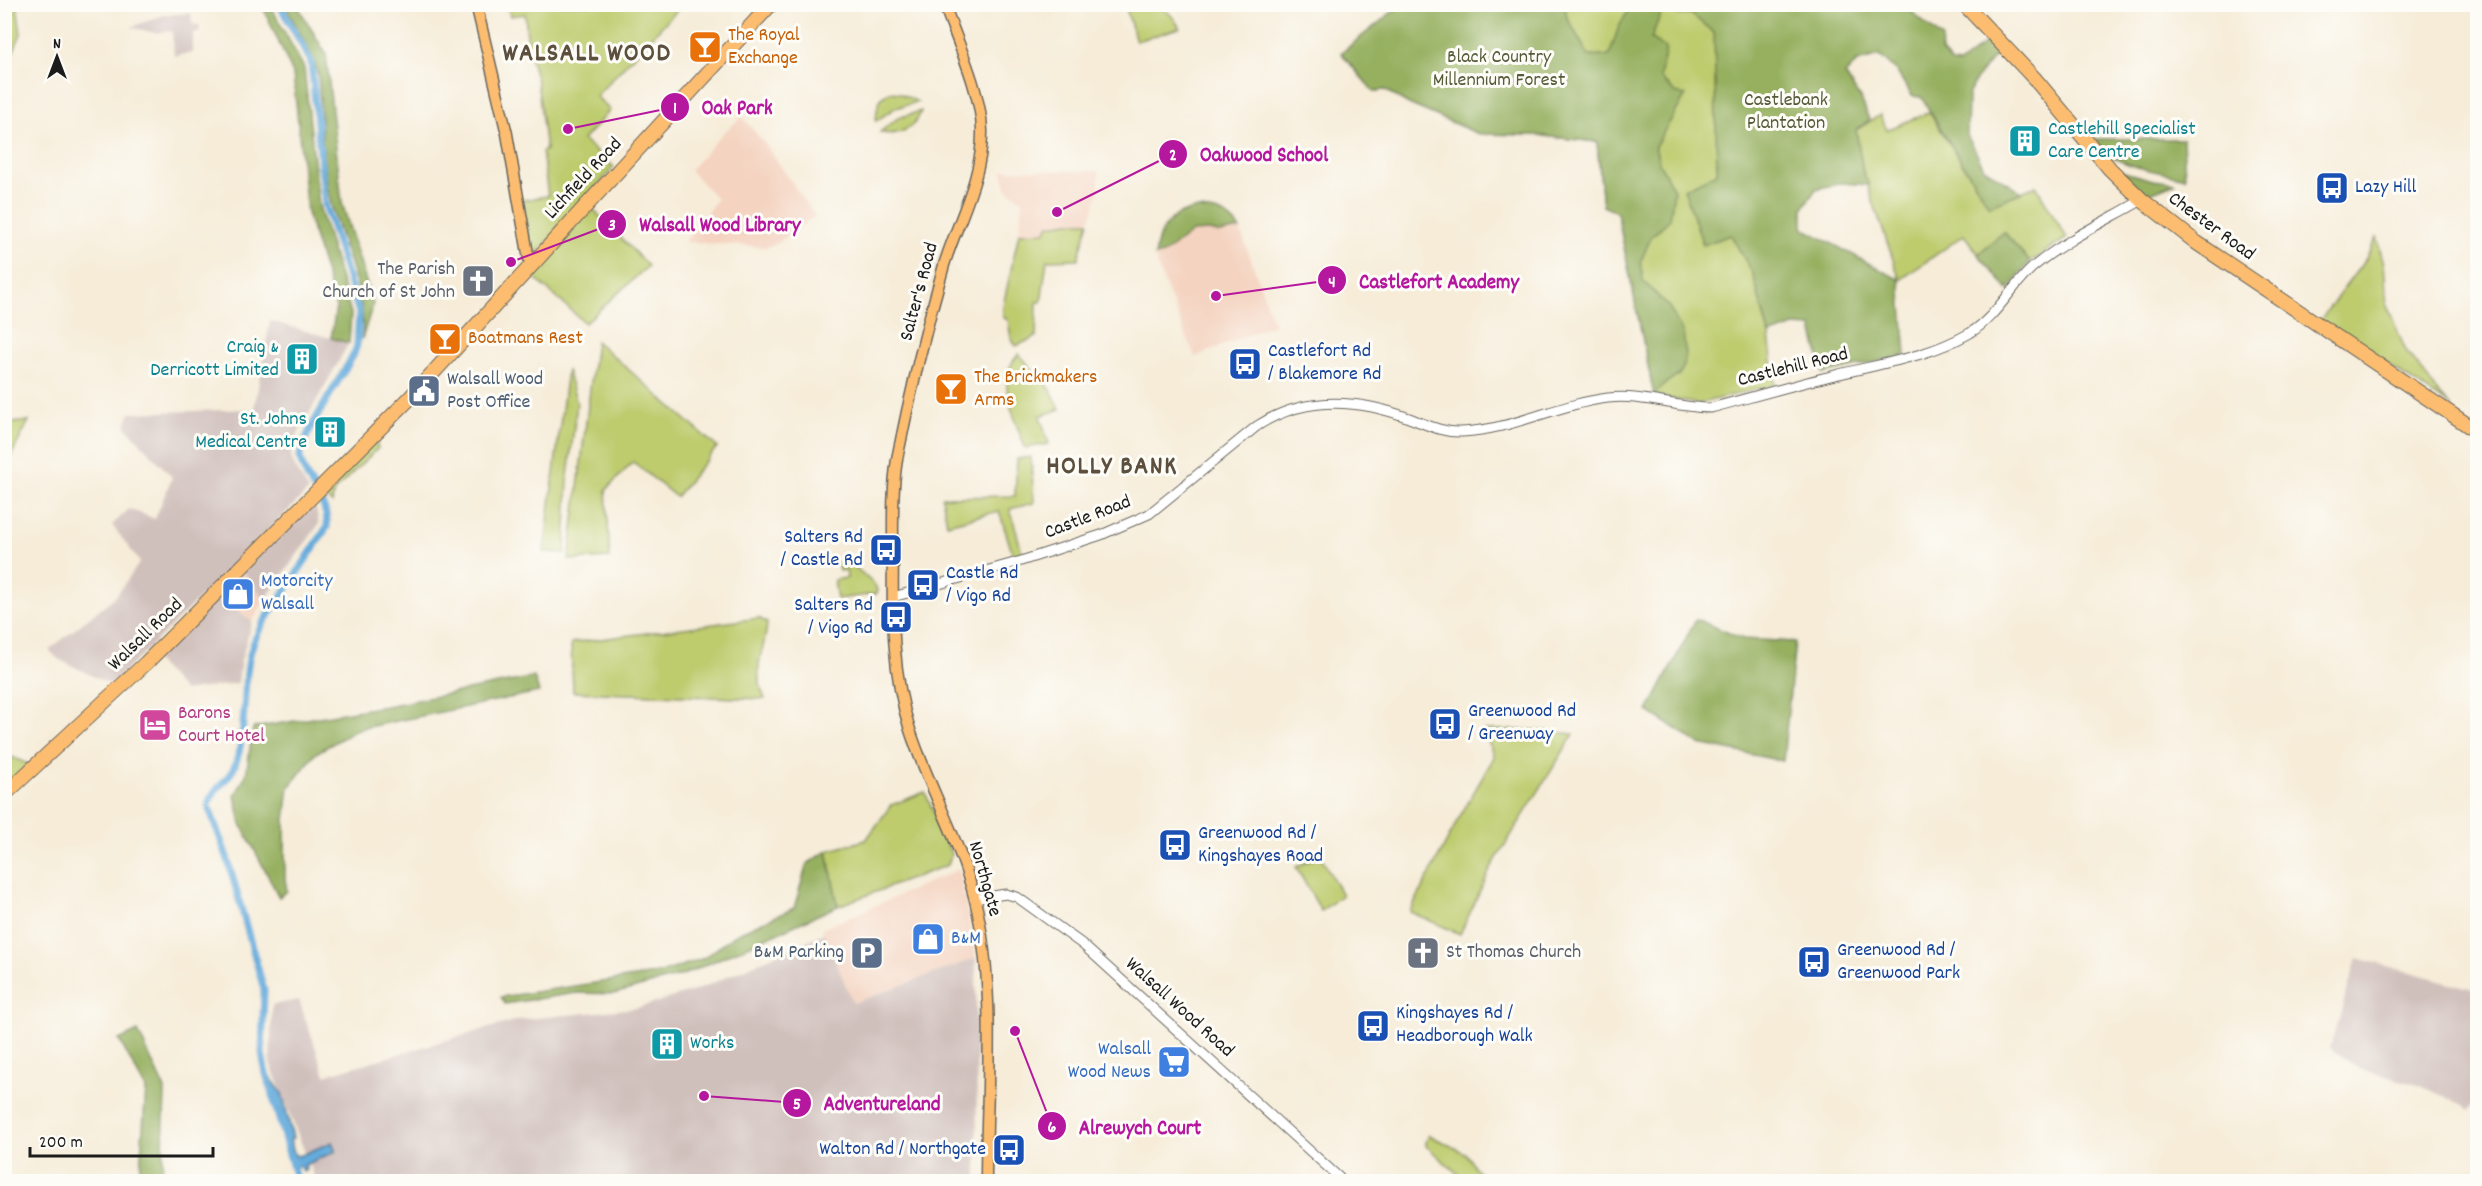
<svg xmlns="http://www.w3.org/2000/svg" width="2482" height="1186" font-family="Dekko,sans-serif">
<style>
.built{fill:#f4d3c0}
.industrial{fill:#d0c0bc}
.green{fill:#becc6e;stroke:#6d7445;stroke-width:1.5}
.forest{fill:#96b061;stroke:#59663e;stroke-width:1.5}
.water{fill:#65abdb;stroke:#40647c;stroke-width:1.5}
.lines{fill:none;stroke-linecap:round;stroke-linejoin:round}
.canal{stroke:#65abdb;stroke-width:7}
.minor-casing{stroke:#68655e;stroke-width:11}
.major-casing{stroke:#68655e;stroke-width:13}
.highway-casing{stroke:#68655e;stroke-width:16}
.minor{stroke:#fff;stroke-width:9}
.major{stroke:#fcbd6f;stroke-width:10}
.highway{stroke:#fcbd6f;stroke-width:14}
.labels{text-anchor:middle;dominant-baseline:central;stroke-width:6;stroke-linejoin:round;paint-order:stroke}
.food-label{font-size:20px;fill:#c56008;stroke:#fdfcf7;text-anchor:start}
.park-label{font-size:20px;fill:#555a39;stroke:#fdfcf7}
.culture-label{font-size:20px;fill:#0d838f;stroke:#fdfcf7;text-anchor:start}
.street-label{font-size:20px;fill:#1c1c1c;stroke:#fdfcf7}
.transit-label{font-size:20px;fill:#164399;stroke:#fdfcf7;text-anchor:start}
.worship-label{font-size:20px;fill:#5b616d;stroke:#fdfcf7;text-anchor:end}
.service-label{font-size:20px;fill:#4e5e75;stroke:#fdfcf7;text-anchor:start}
.shop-label{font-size:20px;fill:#366cbe;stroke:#fdfcf7;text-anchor:start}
.hotel-label{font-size:20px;fill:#b23c85;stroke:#fdfcf7;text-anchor:start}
.district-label{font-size:26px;font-weight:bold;letter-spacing:1.5px;fill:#5c4f3e;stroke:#fdfcf7}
.leader{fill:none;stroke:#b5179e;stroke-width:2}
.callout-dot{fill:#b5179e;stroke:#fdfcf7;stroke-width:2}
.mark-label{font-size:18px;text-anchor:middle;font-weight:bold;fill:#fff}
.callout-label{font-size:21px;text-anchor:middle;font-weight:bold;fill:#b5179e;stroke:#fdfcf7;stroke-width:6;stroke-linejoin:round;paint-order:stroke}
</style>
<rect width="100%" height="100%" fill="#fdfcf7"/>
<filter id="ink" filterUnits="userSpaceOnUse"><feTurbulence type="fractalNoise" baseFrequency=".0167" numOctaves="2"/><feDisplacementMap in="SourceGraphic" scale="12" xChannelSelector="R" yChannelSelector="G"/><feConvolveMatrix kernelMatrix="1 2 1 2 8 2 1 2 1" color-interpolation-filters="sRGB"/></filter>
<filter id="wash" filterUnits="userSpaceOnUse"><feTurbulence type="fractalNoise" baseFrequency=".008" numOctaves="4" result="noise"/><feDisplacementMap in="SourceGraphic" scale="24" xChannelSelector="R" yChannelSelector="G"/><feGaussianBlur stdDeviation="1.35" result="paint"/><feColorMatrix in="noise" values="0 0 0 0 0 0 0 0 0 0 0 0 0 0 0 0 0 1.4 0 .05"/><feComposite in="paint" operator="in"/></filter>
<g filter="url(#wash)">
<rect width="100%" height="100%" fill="#f6ecd8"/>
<g class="built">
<path d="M 742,117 L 766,145 L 815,216 L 776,244 L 766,247 L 685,242 L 717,199 L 690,170 L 723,133 Z"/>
<path d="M 1003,170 L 1099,171 L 1099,192 L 1089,222 L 1050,225 L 1046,232 L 1019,233 L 1023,201 L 1006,188 Z"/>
<path d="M 1194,209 L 1221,212 L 1233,219 L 1240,229 L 1274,324 L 1195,357 L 1158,268 L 1155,256 L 1157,242 L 1162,231 L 1172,218 L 1180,212 Z"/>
<path d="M 243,571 L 265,600 L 252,622 L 220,596 Z"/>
<path d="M 959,869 L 976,958 L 853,1003 L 822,929 Z"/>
</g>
<g class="industrial">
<path d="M 191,13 L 192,24 L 200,25 L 199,33 L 193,33 L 193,53 L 174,56 L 172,31 L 155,33 L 131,27 L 164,15 Z"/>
<path d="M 270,321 L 349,343 L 292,444 L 291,457 L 297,472 L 309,490 L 111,685 L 58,659 L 49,650 L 116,596 L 140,562 L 112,525 L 129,509 L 155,519 L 172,477 L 125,426 L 130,413 L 254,409 Z"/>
<path d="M 308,504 L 316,509 L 319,524 L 265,600 L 243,571 Z"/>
<path d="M 220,596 L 252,622 L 241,660 L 238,683 L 184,691 L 155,660 Z"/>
<path d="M 824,933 L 853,1003 L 976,958 L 977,1181 L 316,1181 L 270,1063 L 272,1005 L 299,1000 L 325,1075 L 517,1020 L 637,1008 L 697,990 Z"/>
<path d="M 2357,958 L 2477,990 L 2477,1096 L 2468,1111 L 2463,1105 L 2418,1085 L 2359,1069 L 2330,1048 Z"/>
</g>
<g class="green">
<path d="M 5,4 L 17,5 L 21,34 L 5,71 Z"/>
<path d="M 507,5 L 682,5 L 596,96 L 610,110 L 583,140 L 614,167 L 531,260 L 523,200 L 548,196 L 542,152 L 546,150 L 537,81 L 528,49 L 525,14 L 510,16 Z"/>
<path d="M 1125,5 C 1152,4 1165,1 1180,28 L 1136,41 Z"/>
<path d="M 1401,5 L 1879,5 L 1731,235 L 1753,274 L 1769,335 L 1775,385 L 1697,404 L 1654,395 L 1617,212 L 1603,206 L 1597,142 L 1535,135 L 1479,134 L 1409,104 L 1385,90 L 1373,91 L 1341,53 Z"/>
<path d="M 891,92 L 899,93 L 918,102 L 895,108 L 876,121 C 877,107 877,97 891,92 Z"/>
<path d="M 921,111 C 916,128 897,138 880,132 L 898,118 Z"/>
<path d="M 1929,112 L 1989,205 L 2036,186 L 2067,238 L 2030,262 L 2004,232 L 1978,254 L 1964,235 L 1900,280 L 1863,172 L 1856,130 L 1880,115 L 1887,130 Z"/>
<path d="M 591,207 L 648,266 L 585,323 L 528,272 Z"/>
<path d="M 1069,222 L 1089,222 L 1078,259 L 1047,260 L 1041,302 L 1037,302 L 1036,337 L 1016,346 L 1011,338 L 1008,320 L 1003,317 L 1003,306 L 1019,233 L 1045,232 L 1049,225 Z"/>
<path d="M 2377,238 L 2384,264 L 2387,305 L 2405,349 L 2442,398 L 2452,407 L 2320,320 L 2365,260 Z"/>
<path d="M 596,341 L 717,447 L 676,497 L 633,462 L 606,490 L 610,558 L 569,560 Z"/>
<path d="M 1019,354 L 1051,390 L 1060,409 L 1040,416 L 1049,444 L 1025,448 C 1016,420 993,378 1019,354 Z"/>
<path d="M 567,370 L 577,403 L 568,476 L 565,553 L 544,552 Z"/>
<path d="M 29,421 L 8,462 L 5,468 L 5,424 Z"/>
<path d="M 376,441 L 378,448 L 334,491 L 332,503 L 322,495 Z"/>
<path d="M 1031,457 L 1034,503 L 1010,509 L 1023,556 L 1014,558 L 999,511 L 947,524 L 942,497 L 1015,496 L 1017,459 Z"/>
<path d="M 844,557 L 875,585 L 877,590 L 876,594 L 837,599 L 834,580 L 847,578 L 846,570 L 839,571 L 838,563 Z"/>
<path d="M 759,618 L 767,623 C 765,656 750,664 765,699 L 573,692 L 571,643 Z"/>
<path d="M 1484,730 L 1535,730 L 1574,734 L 1492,866 L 1460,934 L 1410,912 L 1459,818 L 1494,757 Z"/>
<path d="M 5,754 L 30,765 L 5,788 Z"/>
<path d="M 925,792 L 951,854 L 948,865 L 838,906 L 827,851 L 866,840 L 891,805 Z"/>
<path d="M 1320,855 L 1342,895 L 1321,911 L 1296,867 Z"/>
<path d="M 1429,1135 L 1465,1153 L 1485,1181 L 1466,1181 L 1426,1146 L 1426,1142 Z"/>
</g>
<g class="forest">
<path d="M 262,5 L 270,5 L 304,68 L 319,206 L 351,313 L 349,343 L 331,338 L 336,307 L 307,213 L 293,74 Z"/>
<path d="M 285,5 L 297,5 L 326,54 L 342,203 L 373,304 L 362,339 C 367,292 342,249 331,204 C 321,167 322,115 318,75 L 313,59 Z"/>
<path d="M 1401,5 L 1565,5 L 1567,18 L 1589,56 L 1609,56 L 1618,29 L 1631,5 L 1904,5 L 1942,38 L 1941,51 L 1952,63 L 1959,64 L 1989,40 L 1999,51 L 1979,75 L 1968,95 L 1967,135 L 1984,168 L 2022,192 L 1989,206 L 1921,97 L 1912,96 L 1895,69 L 1879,56 L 1857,62 L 1845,74 L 1863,103 L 1869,120 L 1856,130 L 1863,172 L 1869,185 L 1842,183 L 1816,189 L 1803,208 L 1803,228 L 1900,280 L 1906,355 L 1823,374 L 1812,327 L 1794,326 L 1769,335 L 1753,274 L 1731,235 L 1703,245 L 1684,189 L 1717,173 L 1714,33 L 1691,14 L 1679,15 L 1663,8 L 1651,39 L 1666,48 L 1660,77 L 1675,93 L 1686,95 L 1655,146 L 1659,162 L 1674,190 L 1670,219 L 1651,237 L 1641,261 L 1643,281 L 1669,307 L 1683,333 L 1685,349 L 1684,366 L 1679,375 L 1667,382 L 1654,395 L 1617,212 L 1603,206 L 1597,142 L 1535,135 L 1479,134 L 1409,104 L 1385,90 L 1373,91 L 1341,53 Z"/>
<path d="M 2094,139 L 2183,139 L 2185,178 C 2152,169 2115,169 2094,139 Z"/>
<path d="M 2120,171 L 2153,180 L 2176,183 L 2145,195 Z"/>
<path d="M 1194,209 C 1214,209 1228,212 1240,229 L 1219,233 L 1209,231 L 1192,232 L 1163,254 L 1155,256 C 1158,230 1168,215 1194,209 Z"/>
<path d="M 2004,232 L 2030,262 L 2008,290 L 1978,254 Z"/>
<path d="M 1696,619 L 1743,639 L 1795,642 L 1783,761 L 1699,744 L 1648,711 Z"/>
<path d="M 534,677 L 539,692 L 358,729 L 316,753 L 289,787 L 285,820 L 285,879 L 287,891 L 279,897 L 241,824 L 235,795 L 246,775 L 253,728 L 392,705 Z"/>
<path d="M 827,851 L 838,906 L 683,975 L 614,994 L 576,993 L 505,1004 L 501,997 L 661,973 L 704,958 L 736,934 L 794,908 L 807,864 Z"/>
<path d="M 138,1031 L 165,1090 L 162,1181 L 139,1181 L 146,1089 L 119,1040 Z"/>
</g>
<path class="water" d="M 265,1070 L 282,1093 L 293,1138 L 290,1140 L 295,1155 L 299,1156 L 332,1142 L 336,1151 L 305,1165 L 306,1170 L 304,1172 L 300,1166 L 293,1169 Z"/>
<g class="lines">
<path class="canal" d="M 279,4 L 311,61 L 325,204 L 359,313 L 357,345 L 354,354 C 344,373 298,442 300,458 C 305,484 329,500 327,527 C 312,550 297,573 282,596 C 270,613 256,631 251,651 C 241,686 248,731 235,765 C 229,782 213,787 208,805 L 227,857 L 264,990 L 262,1053 L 265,1070 L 297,1182"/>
</g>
</g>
<g filter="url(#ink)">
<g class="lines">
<defs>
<g id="minor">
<path d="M 893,597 L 1021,561 L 1101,535 L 1149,514 L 1257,426 C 1305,395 1358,399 1409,418 C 1427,425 1443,433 1462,432 C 1512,430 1558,404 1608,398 C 1643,394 1676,408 1711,408 C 1752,397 1794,385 1835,375 C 1883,363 1926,358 1970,333 C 1996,317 2011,287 2033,267 C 2065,240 2106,221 2142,200"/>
<path d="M 974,899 L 1006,894 L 1017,897 L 1082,944 L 1344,1182"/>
</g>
<g id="major">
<path d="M 476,4 L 507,134 L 530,265"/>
<path d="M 944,4 C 957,41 981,92 982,130 C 983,178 958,220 944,265 C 926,328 910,394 897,459 C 892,491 893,523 893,554 C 892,614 892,673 910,730 C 929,788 960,841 975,900 C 997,992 986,1088 986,1182"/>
</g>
<g id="highway">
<path d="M 1964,4 L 2034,78 L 2110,169 L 2142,200 L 2197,243 L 2478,432"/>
<path d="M 4,795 L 146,663 L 409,399 L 771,4"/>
</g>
</defs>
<use href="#minor" class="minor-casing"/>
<use href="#major" class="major-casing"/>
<use href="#highway" class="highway-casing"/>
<use href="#minor" class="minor"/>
<use href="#major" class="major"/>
<use href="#highway" class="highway"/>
</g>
</g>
<defs>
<symbol id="bar-square" viewBox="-11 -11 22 22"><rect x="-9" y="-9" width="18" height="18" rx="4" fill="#e8710a" stroke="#fdfcf7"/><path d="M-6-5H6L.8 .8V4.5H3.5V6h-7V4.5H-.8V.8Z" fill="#fff"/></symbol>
<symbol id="building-square" viewBox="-11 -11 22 22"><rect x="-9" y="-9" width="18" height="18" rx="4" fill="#0f9aa8" stroke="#fdfcf7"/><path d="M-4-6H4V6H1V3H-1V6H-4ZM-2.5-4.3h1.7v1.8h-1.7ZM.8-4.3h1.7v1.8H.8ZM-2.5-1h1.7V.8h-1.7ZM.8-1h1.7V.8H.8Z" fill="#fff"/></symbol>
<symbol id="bus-square" viewBox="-11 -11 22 22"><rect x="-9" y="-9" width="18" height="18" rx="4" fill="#1a4fb4" stroke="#fdfcf7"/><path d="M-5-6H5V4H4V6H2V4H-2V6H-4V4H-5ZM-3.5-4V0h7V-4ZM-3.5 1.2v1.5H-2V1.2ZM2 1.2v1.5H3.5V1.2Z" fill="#fff"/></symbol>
<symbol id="church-square" viewBox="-11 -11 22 22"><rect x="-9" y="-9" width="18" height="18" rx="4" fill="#6b7280" stroke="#fdfcf7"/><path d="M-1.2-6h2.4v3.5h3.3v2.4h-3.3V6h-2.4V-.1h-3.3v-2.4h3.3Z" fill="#fff"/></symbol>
<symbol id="civic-square" viewBox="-11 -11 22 22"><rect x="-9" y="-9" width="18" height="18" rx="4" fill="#5c6f8a" stroke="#fdfcf7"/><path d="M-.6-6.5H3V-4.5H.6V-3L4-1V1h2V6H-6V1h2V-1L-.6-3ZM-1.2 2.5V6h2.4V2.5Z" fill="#fff"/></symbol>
<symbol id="shop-square" viewBox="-11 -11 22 22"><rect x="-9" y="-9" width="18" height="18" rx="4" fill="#3f7fe0" stroke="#fdfcf7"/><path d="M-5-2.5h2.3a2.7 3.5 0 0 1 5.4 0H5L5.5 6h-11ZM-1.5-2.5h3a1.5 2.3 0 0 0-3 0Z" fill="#fff"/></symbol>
<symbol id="hotel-square" viewBox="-11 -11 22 22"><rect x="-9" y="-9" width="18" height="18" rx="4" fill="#d1479c" stroke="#fdfcf7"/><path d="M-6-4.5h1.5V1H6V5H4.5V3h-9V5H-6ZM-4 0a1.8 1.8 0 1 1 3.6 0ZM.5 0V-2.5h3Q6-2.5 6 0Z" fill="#fff"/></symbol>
<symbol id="parking-square" viewBox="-11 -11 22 22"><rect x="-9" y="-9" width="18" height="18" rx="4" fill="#5c6f8a" stroke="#fdfcf7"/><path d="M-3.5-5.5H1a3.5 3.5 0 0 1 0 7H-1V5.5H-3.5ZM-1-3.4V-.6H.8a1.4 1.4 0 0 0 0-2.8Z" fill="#fff"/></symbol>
<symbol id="supermarket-square" viewBox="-11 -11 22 22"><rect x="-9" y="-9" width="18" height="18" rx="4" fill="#3f7fe0" stroke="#fdfcf7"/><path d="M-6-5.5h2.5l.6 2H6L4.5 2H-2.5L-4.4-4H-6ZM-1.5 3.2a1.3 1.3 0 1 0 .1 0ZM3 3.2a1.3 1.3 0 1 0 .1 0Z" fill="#fff"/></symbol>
</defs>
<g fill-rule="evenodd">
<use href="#bar-square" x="686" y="28" width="38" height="38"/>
<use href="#building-square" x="2006" y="122" width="38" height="38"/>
<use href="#bus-square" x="2313" y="169" width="38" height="38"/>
<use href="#church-square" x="459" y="262" width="38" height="38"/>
<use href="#bar-square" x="426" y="320" width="38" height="38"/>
<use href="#building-square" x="283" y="340" width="38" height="38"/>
<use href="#bus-square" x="1226" y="345" width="38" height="38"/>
<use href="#bar-square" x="932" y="370" width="38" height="38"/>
<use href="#civic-square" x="405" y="372" width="38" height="38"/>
<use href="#building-square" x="311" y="413" width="38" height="38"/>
<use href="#bus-square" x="867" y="531" width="38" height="38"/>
<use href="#bus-square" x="904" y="566" width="38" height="38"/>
<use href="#shop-square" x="219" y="575" width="38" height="38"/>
<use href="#bus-square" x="877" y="598" width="38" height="38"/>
<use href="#bus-square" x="1426" y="705" width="38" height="38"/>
<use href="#hotel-square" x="136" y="706" width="38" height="38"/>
<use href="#bus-square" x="1156" y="826" width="38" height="38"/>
<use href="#shop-square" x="909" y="920" width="38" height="38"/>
<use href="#parking-square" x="848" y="934" width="38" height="38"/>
<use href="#church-square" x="1404" y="934" width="38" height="38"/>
<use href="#bus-square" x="1795" y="943" width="38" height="38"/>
<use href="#bus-square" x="1354" y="1007" width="38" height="38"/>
<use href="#building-square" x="648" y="1025" width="38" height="38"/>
<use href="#supermarket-square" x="1155" y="1043" width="38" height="38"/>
<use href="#bus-square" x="990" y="1131" width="38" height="38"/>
</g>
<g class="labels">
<g class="food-label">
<text x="728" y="36">The Royal<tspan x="728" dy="23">Exchange</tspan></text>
<text x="468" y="339">Boatmans Rest</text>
<text x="974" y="378">The Brickmakers<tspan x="974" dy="23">Arms</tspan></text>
</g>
<g class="park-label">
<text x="1499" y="58">Black Country<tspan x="1499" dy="23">Millennium Forest</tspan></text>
<text x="1786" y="101">Castlebank<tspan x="1786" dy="23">Plantation</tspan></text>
</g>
<g class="culture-label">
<text x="2048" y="130">Castlehill Specialist<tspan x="2048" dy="23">Care Centre</tspan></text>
<text x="279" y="348" text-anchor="end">Craig &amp;<tspan x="279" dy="23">Derricott Limited</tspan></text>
<text x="307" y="420" text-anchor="end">St. Johns<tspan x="307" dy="23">Medical Centre</tspan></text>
<text x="690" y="1044">Works</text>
</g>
<g class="street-label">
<text transform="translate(584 179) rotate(-47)">Lichfield Road</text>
<text transform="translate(2211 227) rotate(36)">Chester Road</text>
<text transform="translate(920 292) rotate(-75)">Salter's Road</text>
<text transform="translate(1793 368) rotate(-14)">Castlehill Road</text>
<text transform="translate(1088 518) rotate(-21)">Castle Road</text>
<text transform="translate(146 635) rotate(-44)">Walsall Road</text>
<text transform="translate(984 879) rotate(74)">Northgate</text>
<text transform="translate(1179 1008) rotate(42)">Walsall Wood Road</text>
</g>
<g class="transit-label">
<text x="2355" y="188">Lazy Hill</text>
<text x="1268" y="352">Castlefort Rd<tspan x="1268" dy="23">/ Blakemore Rd</tspan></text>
<text x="863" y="538" text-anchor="end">Salters Rd<tspan x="863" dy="23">/ Castle Rd</tspan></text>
<text x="946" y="574">Castle Rd<tspan x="946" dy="23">/ Vigo Rd</tspan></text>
<text x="873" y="606" text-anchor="end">Salters Rd<tspan x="873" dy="23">/ Vigo Rd</tspan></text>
<text x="1468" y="712">Greenwood Rd<tspan x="1468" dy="23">/ Greenway</tspan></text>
<text x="1198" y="834">Greenwood Rd /<tspan x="1198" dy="23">Kingshayes Road</tspan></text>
<text x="1837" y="951">Greenwood Rd /<tspan x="1837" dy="23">Greenwood Park</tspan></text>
<text x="1396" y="1014">Kingshayes Rd /<tspan x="1396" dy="23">Headborough Walk</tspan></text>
<text x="986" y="1150" text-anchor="end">Walton Rd / Northgate</text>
</g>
<g class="worship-label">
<text x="455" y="270">The Parish<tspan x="455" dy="23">Church of St John</tspan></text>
<text x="1446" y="953" text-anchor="start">St Thomas Church</text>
</g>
<g class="service-label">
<text x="447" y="380">Walsall Wood<tspan x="447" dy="23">Post Office</tspan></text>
<text x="844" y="953" text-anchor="end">B&amp;M Parking</text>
</g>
<g class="shop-label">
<text x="261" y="582">Motorcity<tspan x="261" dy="23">Walsall</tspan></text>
<text x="951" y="939">B&amp;M</text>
<text x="1151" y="1050" text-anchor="end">Walsall<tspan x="1151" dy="23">Wood News</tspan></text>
</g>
<g class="hotel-label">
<text x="178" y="714">Barons<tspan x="178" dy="23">Court Hotel</tspan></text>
</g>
<g class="district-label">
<text x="587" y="54">WALSALL WOOD</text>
<text x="1112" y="467">HOLLY BANK</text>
</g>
</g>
<path class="leader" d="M568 129L675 107M1057 212L1173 154M511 262L612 224M1216 296L1332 280M704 1096L797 1103M1015 1031L1052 1126"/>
<g class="callout-dot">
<circle cx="568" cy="129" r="6"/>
<circle cx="1057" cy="212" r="6"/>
<circle cx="511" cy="262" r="6"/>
<circle cx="1216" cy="296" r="6"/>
<circle cx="704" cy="1096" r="6"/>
<circle cx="1015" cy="1031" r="6"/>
<circle cx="675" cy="107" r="15"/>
<circle cx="1173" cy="154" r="15"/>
<circle cx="612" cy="224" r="15"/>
<circle cx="1332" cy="280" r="15"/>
<circle cx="797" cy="1103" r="15"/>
<circle cx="1052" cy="1126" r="15"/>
</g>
<g class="mark-label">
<text x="675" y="113">1</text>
<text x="1173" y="160">2</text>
<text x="612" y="230">3</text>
<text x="1332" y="287">4</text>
<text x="797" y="1109">5</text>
<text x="1052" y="1132">6</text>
</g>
<g class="callout-label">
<text x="737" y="114">Oak Park</text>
<text x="1264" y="161">Oakwood School</text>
<text x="720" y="231">Walsall Wood Library</text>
<text x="1439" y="288">Castlefort Academy</text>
<text x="882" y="1110">Adventureland</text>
<text x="1140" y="1134">Alrewych Court</text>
</g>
<rect width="2482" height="1186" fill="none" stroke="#fdfcf7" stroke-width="24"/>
<g transform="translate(57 57)" stroke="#fdfcf7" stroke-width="4.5" paint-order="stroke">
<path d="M0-4.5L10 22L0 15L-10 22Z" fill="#1c1c1c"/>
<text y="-9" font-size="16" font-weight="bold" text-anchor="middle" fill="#1c1c1c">N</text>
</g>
<path d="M30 1147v9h183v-9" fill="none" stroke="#1c1c1c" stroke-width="3"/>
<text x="39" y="1147" font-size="18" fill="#1c1c1c" stroke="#fdfcf7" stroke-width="4.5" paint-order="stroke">200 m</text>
</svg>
